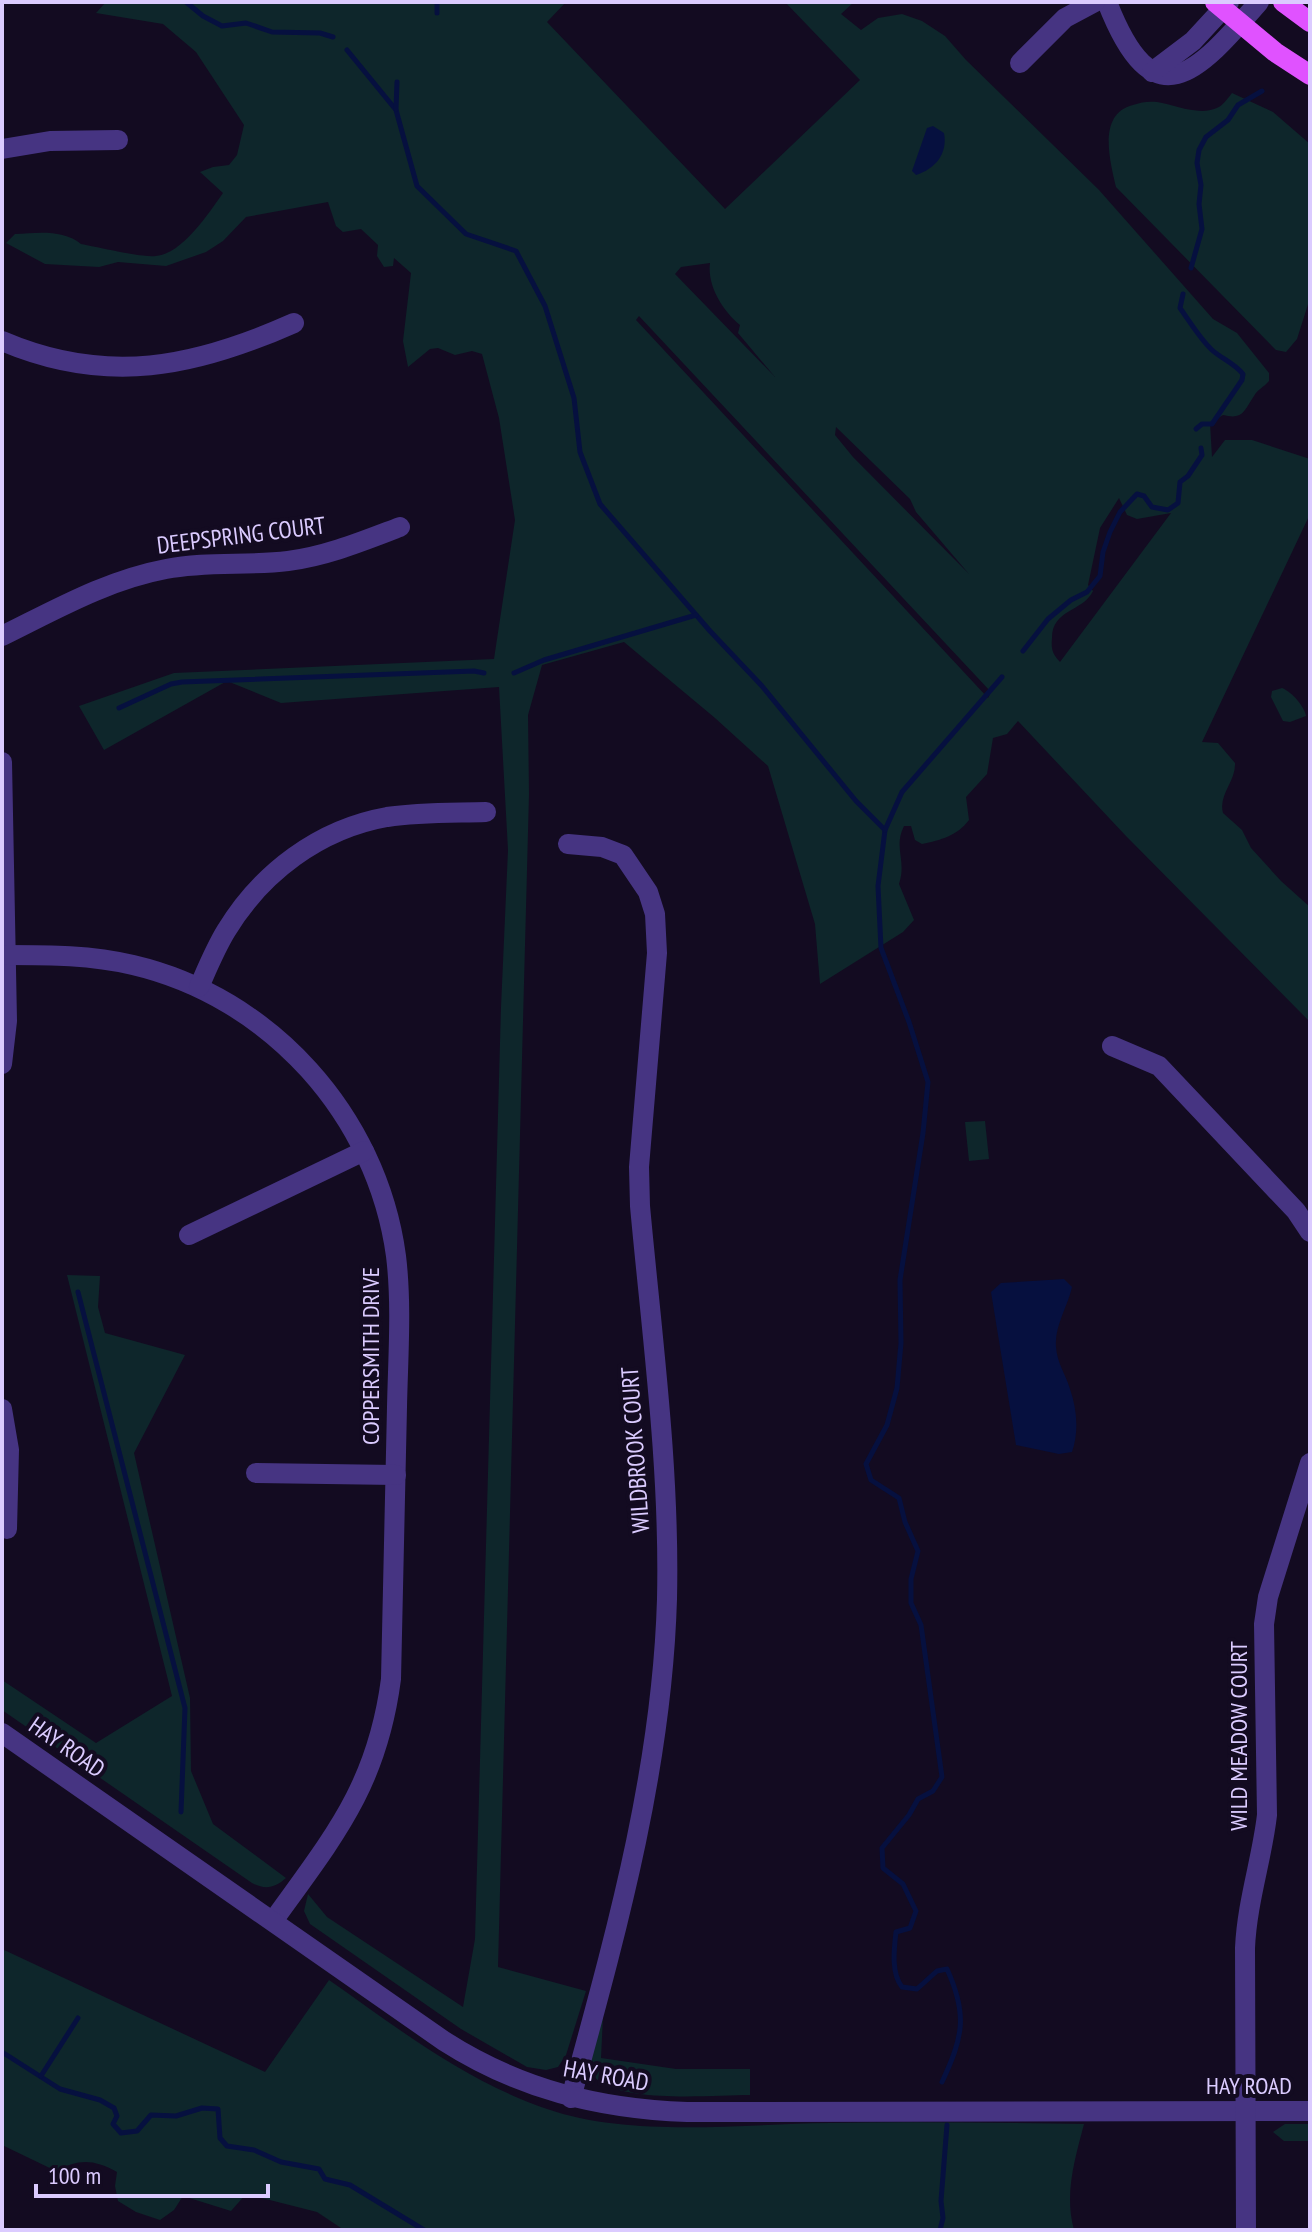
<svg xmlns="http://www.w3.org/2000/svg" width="1312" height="2232" font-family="'PT Sans Narrow',sans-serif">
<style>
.green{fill:#0e262b;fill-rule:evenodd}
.water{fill:#06103f}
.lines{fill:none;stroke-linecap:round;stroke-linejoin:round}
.stream{stroke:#06103f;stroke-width:5}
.minor{stroke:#463482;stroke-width:20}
.major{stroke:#e052ff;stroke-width:20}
.labels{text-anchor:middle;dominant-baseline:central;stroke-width:8;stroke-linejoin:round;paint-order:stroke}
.street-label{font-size:24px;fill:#dbcbff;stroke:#130b21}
</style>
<rect width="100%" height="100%" fill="#130b21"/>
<g class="green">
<path d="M 106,2 L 566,2 L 547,22 L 725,209 L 860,80 L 785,2 L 854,2 L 841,14 L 861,30 L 878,18 L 902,14 L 922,21 L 945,36 L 966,60 L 1099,190 L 1213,319 L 1237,333 L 1269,373 L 1269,381 C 1264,387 1258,389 1254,396 C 1244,411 1243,420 1223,415 L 1210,423 L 1212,457 L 1225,440 L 1252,440 L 1310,459 L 1310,514 L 1202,742 L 1218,743 L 1235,763 C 1236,781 1218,795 1223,813 L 1242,830 L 1251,848 L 1281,881 L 1310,907 L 1310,1022 L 1126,836 L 1018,721 L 1007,734 L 993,738 L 987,774 L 966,797 L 969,820 C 957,836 941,840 922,844 L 915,840 L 911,826 L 904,826 C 893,848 907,860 899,884 L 914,920 L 903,932 L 820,984 L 815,924 L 768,766 L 715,718 L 624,642 L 542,665 L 528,715 L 529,794 L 498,1967 L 586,1991 L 566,2055 L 558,2067 L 546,2070 L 527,2067 L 461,2029 L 310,1924 L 304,1911 L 308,1894 L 327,1917 L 463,2007 L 475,1939 L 501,1007 L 508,850 L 499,687 L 281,703 L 227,681 L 104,750 L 79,706 L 174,673 L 494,659 L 515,520 L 499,418 L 482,354 L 472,351 L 455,355 L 438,348 L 430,349 L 408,367 L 403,341 L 411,273 L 394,258 L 393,266 L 384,267 L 377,256 L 378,245 L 361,229 L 343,232 L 336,226 L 328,202 L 246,217 L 223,241 L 206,252 L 166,266 L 118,262 L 99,267 L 45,264 L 6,243 L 15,234 C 38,233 62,229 81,244 C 98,247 142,258 156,256 C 182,254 209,213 223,193 L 200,172 L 213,167 L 229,165 L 237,155 L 244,125 L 196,52 L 163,24 L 96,13 ZM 710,263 C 707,286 723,311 740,325 L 738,333 L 775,377 L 675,274 L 681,267 ZM 639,316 L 991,692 L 988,698 L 636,320 ZM 836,427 L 910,499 L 916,512 L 969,574 L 853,457 L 835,435 ZM 1119,498 L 1127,515 L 1137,519 L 1171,513 L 1060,662 C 1052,654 1051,648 1052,638 C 1052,609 1083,612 1093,591 L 1088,585 L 1100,528 Z"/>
<path d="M 1232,93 L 1273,112 L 1310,144 L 1310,298 L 1297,339 L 1286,352 L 1276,350 L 1116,187 C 1110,161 1097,114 1133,105 C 1141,102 1149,101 1157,102 C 1176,105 1200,117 1219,107 C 1224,104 1228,98 1232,93 Z"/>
<path d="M 1282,688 C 1292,692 1304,706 1306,716 L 1290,722 L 1283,721 L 1271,697 L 1272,691 Z"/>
<path d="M 985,1121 L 989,1159 L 969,1161 L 965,1122 Z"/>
<path d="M 67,1275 L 100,1276 L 98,1307 L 105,1333 L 185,1355 L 134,1453 L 190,1698 L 191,1771 L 213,1824 L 286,1878 C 275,1888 265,1890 252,1883 L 2,1710 L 2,1680 L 96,1743 L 172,1696 Z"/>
<path d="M 2,1949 L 265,2072 L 329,1980 C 399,2029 465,2081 547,2109 C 631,2138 741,2124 830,2123 C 915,2121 1000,2123 1084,2124 C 1075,2159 1064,2194 1074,2230 L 344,2230 L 317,2212 L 246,2194 L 231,2211 L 183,2196 L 174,2210 L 160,2220 L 136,2212 L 118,2201 L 115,2186 L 117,2172 C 93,2159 79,2159 56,2171 L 2,2145 Z"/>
<path d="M 604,1996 L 601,2058 L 676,2069 L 750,2069 L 750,2095 C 712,2095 630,2103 599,2081 C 593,2077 589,2067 585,2060 Z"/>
<path d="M 1285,2124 L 1310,2124 L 1310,2141 L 1284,2141 L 1273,2132 Z"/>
</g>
<g class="water">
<path d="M 933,126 L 944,133 C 948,154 935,169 916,175 L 912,171 L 927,128 Z"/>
<path d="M 1064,1279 L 1072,1287 C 1068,1306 1054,1327 1056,1347 C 1057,1363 1066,1375 1070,1389 C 1077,1409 1079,1432 1072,1452 L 1059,1454 L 1016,1445 L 991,1292 L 1001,1283 Z"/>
</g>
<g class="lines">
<g class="stream">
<path d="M 186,2 L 203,16 L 222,26 L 246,23 L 272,32 L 320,33 L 333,37"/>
<path d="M 437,2 L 437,13"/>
<path d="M 347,50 L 396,110 L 417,186 L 466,234 L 516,251 L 545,306 L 574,398 L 580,452 L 600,504 L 710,631 L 762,686 L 856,801 L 885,830 L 878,886 L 881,948 L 909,1022 L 928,1082 L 923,1133 L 900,1280 L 901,1343 L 897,1388 L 887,1425 L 866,1464 L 871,1480 L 899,1498 L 905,1522 L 918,1551 L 911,1579 L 911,1603 L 921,1625 L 942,1777 L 933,1791 L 918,1799 L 909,1815 L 882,1848 L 883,1868 L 903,1884 L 916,1911 L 910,1928 L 896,1932 C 894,1949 891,1973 902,1987 L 917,1989 L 937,1971 L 947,1969 C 968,2015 963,2037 942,2082"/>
<path d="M 396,109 L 397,82"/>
<path d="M 1191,268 L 1202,229 L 1199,204 L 1201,185 L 1197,163 L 1199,150 L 1206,137 L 1228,120 L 1238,105 L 1262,91"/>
<path d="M 1183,294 L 1180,308 C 1190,322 1200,339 1212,350 C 1222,359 1234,363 1243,374 L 1242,380 L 1212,424 L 1202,424 L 1196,429"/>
<path d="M 1023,651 L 1048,619 L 1071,600 L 1087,592 L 1100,576 L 1103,552 L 1110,532 L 1120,512 L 1137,494 L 1144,496 L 1152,507 L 1168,510 L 1178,503 L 1180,482 L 1188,476 L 1202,455 L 1201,448"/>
<path d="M 514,673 L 544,660 L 696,615"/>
<path d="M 119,708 L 171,684 L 182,682 L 474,671 L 484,673"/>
<path d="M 885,830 L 902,792 L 1002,677"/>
<path d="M 78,1292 L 185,1708 L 181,1812"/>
<path d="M 2,2052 L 60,2089 L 100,2100 L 114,2108 L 117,2116 L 113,2124 L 121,2133 L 137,2131 L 151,2115 L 176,2116 L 202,2108 L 218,2109 L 220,2138 L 227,2146 L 254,2150 L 281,2162 L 319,2169 L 325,2179 L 350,2185 L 424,2230"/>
<path d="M 41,2076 L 78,2018"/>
<path d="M 940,2230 L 943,2218 L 941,2201 L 947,2125"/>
</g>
<g class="minor">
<path d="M 1107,2 C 1154,123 1197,73 1259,2"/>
<path d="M 1020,63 L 1065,18 L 1095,2"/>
<path d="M 1152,72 L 1193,41 L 1229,2"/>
<path d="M 2,149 L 50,141 L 118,140"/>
<path d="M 2,341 C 107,386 195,367 294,323"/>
<path d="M 2,636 C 55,610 107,580 166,569 C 207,561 247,566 288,561 C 327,556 363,541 400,527"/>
<path d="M 2,762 L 7,1021 L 2,1064"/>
<path d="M 568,844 L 602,847 L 623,855 L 648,892 L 655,914 L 657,953 L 639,1167 L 640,1206 C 652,1337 670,1468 667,1599 C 662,1771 616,1933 571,2098"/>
<path d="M 7,955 C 49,955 91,955 133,965 C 270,997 377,1115 396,1256 C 402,1305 398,1357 397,1407 C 395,1497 393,1588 391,1679 C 377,1786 334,1836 273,1921"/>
<path d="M 199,987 C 207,969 215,949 226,931 C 261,873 319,829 387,817 C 420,812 453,813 486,812"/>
<path d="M 1112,1046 L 1159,1066 L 1296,1211 L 1310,1232"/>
<path d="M 189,1235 L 364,1151"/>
<path d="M 2,1409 L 9,1450 L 7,1529"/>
<path d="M 256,1473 L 396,1475"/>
<path d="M 2,1733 L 444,2041 C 519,2089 599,2109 687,2112 L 1310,2111"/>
<path d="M 1246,2230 L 1245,1948 C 1247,1902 1262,1859 1267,1815 L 1264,1624 L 1268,1597 L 1310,1463"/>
</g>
<g class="major">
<path d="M 1215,2 L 1275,52 L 1310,75"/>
<path d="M 1283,2 L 1310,22"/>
</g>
</g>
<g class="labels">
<g class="street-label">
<text transform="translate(241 535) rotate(-7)">DEEPSPRING COURT</text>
<text transform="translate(370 1356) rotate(-90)">COPPERSMITH DRIVE</text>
<text transform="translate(635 1450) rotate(-94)">WILDBROOK COURT</text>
<text transform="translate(1238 1736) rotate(-90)">WILD MEADOW COURT</text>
<text transform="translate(67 1747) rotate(35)">HAY ROAD</text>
<text transform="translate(606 2075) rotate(10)">HAY ROAD</text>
<text x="1249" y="2085">HAY ROAD</text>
</g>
</g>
<rect width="1312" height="2232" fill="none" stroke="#dbcbff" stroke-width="8"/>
<path d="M36 2184v12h232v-12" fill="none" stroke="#dbcbff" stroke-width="4"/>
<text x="48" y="2184" font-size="24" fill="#dbcbff" stroke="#130b21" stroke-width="6" paint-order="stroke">100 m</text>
</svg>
